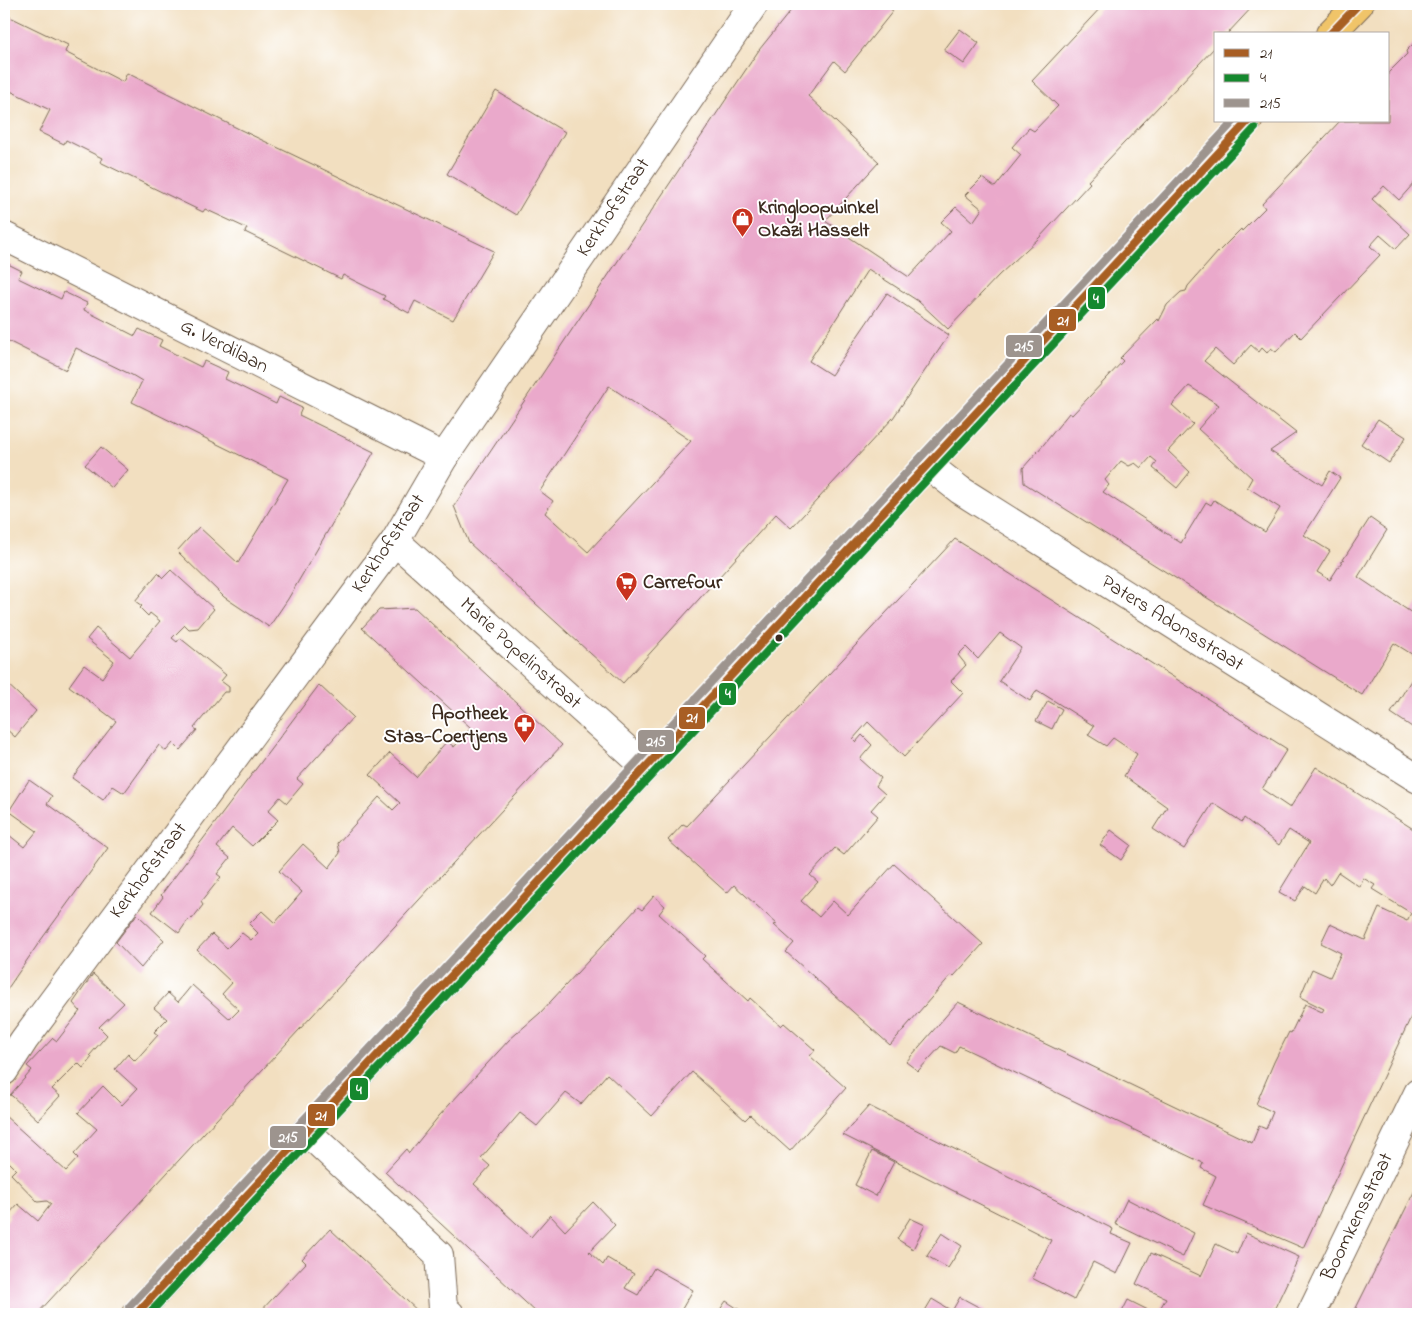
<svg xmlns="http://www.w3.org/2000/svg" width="1422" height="1318" font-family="'Indie Flower',sans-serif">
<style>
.building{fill:#eaa9cb;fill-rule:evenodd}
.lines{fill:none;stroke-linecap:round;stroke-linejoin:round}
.minor-casing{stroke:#7b6957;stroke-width:30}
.major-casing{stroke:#7b6957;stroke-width:30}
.minor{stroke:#fff;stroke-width:28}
.major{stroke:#f0c469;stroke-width:28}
.bus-1-casing{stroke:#fff;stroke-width:11}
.bus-2-casing{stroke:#fff;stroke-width:11}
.bus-3-casing{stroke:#fff;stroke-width:11}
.bus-1{stroke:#a85e24;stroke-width:8}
.bus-2{stroke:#15882e;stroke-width:8}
.bus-3{stroke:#9d948e;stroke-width:8}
.bus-dot{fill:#3b2a1e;stroke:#fff;stroke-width:2}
.labels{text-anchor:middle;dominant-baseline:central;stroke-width:4;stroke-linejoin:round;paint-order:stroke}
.street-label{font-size:20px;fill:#3b2a1e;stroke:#fff}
.poi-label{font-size:20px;font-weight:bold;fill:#3b2a1e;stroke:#fff;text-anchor:start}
.line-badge{stroke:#fff;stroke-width:2}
.badge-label{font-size:14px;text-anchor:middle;font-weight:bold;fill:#fff}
</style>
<rect width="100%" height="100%" fill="#fff"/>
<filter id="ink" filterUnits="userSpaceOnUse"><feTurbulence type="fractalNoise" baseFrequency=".02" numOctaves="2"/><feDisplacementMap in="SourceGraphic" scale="10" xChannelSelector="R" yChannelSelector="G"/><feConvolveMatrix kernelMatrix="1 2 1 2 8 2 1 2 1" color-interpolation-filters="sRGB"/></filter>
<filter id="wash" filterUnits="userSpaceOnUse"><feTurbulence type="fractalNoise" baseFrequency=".0096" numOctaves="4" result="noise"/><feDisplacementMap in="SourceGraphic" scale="20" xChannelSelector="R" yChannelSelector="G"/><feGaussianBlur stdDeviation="1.12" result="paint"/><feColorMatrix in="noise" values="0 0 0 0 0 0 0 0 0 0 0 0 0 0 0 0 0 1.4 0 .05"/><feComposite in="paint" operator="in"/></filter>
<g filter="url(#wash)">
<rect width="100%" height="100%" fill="#f2dfc0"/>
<g id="blocks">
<g class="building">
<path d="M 796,4 L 883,4 L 893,11 L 845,71 L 834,61 L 808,96 L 879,162 L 825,221 L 909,277 L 951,231 L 941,222 L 956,207 L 973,222 L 982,209 L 965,195 L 982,178 L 995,187 L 1021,155 L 1012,147 L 1029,128 L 1034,131 L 1058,106 L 1032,81 L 1104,4 L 1255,4 L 1227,34 L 1216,34 L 1216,46 L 1088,181 L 1090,183 L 1039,238 L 999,275 L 948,329 L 918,301 L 868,269 L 809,361 L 831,375 L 887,293 L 949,335 L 893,418 L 793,526 L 791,528 L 776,514 L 623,683 L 469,543 L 454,506 L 759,50 ZM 609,386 L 691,441 L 588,552 L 545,513 L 553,501 L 540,491 Z"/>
<path d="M 4,14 L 68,45 L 65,52 L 123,82 L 127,73 L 241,130 L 494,251 L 453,320 L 415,301 L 409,313 L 383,299 L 385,296 L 343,275 L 341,279 L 245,232 L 247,228 L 244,227 L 205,209 L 203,212 L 100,162 L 102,158 L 66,140 L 64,144 L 39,132 L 50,110 L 4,88 Z"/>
<path d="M 960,29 L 979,43 L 964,64 L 944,50 Z"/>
<path d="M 1418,39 L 1418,185 L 1415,182 L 1399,200 L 1384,186 L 1372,199 L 1410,234 L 1396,249 L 1380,235 L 1370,246 L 1380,255 L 1301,338 L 1295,332 L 1276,352 L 1271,348 L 1267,353 L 1262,348 L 1259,352 L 1251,345 L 1233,365 L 1215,349 L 1204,361 L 1296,433 L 1270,451 L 1322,485 L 1330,471 L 1340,478 L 1304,535 L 1330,551 L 1317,572 L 1330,580 L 1370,518 L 1387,530 L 1358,577 L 1412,613 L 1418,603 L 1418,658 L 1394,643 L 1362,695 L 1024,483 L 1023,468 L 1044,444 L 1069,413 L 1072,415 L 1123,361 L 1120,358 L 1158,319 L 1159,321 L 1167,305 L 1181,292 L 1186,291 L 1188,286 L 1218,252 L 1241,229 L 1242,231 L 1265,208 L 1262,204 L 1340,121 L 1388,121 L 1388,73 L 1407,54 L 1406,51 ZM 1189,386 L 1219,405 L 1198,429 L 1252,478 L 1247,487 L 1280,508 L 1265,532 L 1214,500 L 1211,505 L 1206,502 L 1181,543 L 1103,492 L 1109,485 L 1105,480 L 1121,461 L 1129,466 L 1135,463 L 1141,468 L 1151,457 L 1157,462 L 1153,468 L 1177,488 L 1190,472 L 1168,451 L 1193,424 L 1172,405 Z"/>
<path d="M 496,91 L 565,132 L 516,215 L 447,174 Z"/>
<path d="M 4,262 L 22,271 L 18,278 L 61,299 L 64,292 L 87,303 L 84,310 L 135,336 L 139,329 L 162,340 L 159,346 L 201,367 L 204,361 L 228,372 L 225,379 L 276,404 L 279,397 L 302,408 L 299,415 L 374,452 L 288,599 L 269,627 L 224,597 L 177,551 L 199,527 L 238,563 L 288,479 L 132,402 L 142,381 L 132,375 L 76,348 L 66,370 L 4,339 Z"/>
<path d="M 1378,419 L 1406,437 L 1389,463 L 1361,444 Z"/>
<path d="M 101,447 L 128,470 L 112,488 L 85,465 Z"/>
<path d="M 955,539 L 1287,749 L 1262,789 L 1290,808 L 1316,767 L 1418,832 L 1418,1002 L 1303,1248 L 1203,1205 L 1216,1176 L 1201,1168 L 1203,1163 L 976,1054 L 959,1046 L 955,1053 L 941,1046 L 918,1071 L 906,1062 L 958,1002 L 1252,1143 L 1259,1126 L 1266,1129 L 1273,1112 L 1256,1104 L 1274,1062 L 1289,1032 L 1291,1033 L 1305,1004 L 1322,1012 L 1324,1009 L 1300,997 L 1312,969 L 1330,977 L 1341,953 L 1321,943 L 1330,924 L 1365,940 L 1379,908 L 1407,921 L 1411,913 L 1372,889 L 1375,885 L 1363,878 L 1360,887 L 1338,872 L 1330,885 L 1324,878 L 1315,893 L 1305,886 L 1295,901 L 1279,892 L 1309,843 L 1289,830 L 1279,845 L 1244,818 L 1242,822 L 1213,803 L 1184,849 L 1153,829 L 1167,807 L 1124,776 L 1137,754 L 1113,738 L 1106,746 L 1088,735 L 1094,726 L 1037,690 L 1030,701 L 999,681 L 1021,648 L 1000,633 L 978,659 L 966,647 L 958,655 L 966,665 L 951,681 L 963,693 L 904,757 L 868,722 L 853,739 L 856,742 L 862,735 L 872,745 L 860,759 L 881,778 L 876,786 L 885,794 L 871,810 L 878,816 L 844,855 L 835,848 L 810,875 L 818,882 L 801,901 L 819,917 L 833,901 L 848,915 L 894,864 L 983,944 L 954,976 L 952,974 L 890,1045 L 786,952 L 794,943 L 774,925 L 777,924 L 734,885 L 727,893 L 668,840 L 683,824 L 687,826 Z"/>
<path d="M 171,570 L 214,609 L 198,628 L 189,629 L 185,625 L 172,638 L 177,642 L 180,638 L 226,675 L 221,681 L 229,687 L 229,692 L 224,692 L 194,728 L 197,730 L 180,750 L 173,743 L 166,751 L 159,745 L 124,793 L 113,786 L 103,800 L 72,778 L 116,721 L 69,686 L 84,665 L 102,678 L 114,661 L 87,639 L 96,628 L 130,657 L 160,621 L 150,613 L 148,616 L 140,608 L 142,606 L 135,601 L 158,573 L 163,578 Z"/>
<path d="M 415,608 L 562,745 L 37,1314 L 4,1314 L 4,1223 L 10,1217 L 8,1215 L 18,1204 L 38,1221 L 51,1204 L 47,1201 L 38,1202 L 11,1174 L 16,1169 L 4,1157 L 4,1143 L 5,1141 L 4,1139 L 4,1115 L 66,1171 L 78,1158 L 74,1154 L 97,1129 L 78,1113 L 103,1086 L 122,1105 L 137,1089 L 115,1069 L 128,1054 L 135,1061 L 158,1035 L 154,1032 L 167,1019 L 154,1008 L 168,993 L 178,1002 L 192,985 L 230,1019 L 239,1010 L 222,994 L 232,983 L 197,950 L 212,934 L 227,948 L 242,933 L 251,940 L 258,933 L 249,924 L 262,911 L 275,923 L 302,892 L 279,871 L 303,844 L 329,868 L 340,853 L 338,843 L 379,797 L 393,810 L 400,803 L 370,775 L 390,753 L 416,777 L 447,741 L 454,747 L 471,728 L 362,628 L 379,610 Z"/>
<path d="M 1418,669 L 1418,731 L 1391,713 Z"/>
<path d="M 4,681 L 36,711 L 15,737 L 4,727 Z"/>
<path d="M 319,685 L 353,717 L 297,779 L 303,784 L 287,803 L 280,797 L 268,811 L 278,820 L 252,846 L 232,828 L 217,847 L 230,858 L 217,874 L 221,877 L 201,902 L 203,905 L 192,919 L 190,917 L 179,933 L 152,912 L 163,897 L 161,895 Z"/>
<path d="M 1048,701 L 1062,709 L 1052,729 L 1036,721 Z"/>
<path d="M 29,780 L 52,796 L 47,804 L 108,848 L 38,944 L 4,994 L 4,831 L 24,847 L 37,831 L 9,811 Z"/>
<path d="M 1111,830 L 1131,845 L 1121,860 L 1100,845 Z"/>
<path d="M 654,896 L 665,906 L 659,914 L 705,956 L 702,959 L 748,1001 L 750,998 L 781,1026 L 784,1023 L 815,1050 L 810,1056 L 846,1088 L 790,1151 L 750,1115 L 745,1120 L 692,1072 L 652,1116 L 607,1074 L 581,1104 L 566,1093 L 537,1126 L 520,1113 L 481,1158 L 490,1166 L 474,1184 L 531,1237 L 550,1215 L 565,1231 L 593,1202 L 615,1225 L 589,1252 L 603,1265 L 607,1258 L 634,1274 L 625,1288 L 638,1295 L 654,1268 L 693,1290 L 679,1314 L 538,1314 L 385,1172 L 406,1149 L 409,1153 L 439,1116 L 509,1040 L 540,1013 L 638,907 L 642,910 Z"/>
<path d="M 137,914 L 164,940 L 141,968 L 116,942 Z"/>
<path d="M 93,974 L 124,1003 L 99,1027 L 107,1035 L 90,1055 L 92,1057 L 83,1068 L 78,1063 L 52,1089 L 60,1096 L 38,1120 L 12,1096 L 10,1095 L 32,1070 L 27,1066 L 53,1038 L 57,1041 L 80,1011 L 73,1003 Z"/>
<path d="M 869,1106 L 1113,1229 L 1111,1234 L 1132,1243 L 1117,1274 L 1093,1262 L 1074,1300 L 1032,1278 L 1051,1240 L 843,1135 Z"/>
<path d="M 872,1151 L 894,1162 L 876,1196 L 855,1185 Z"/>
<path d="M 1418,1184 L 1418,1314 L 1353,1314 Z"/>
<path d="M 1127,1199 L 1194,1233 L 1183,1257 L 1115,1224 Z"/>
<path d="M 910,1218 L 925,1225 L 913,1249 L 897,1239 Z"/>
<path d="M 330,1229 L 421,1314 L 258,1314 L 306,1263 L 302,1259 Z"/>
<path d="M 942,1233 L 962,1246 L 948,1268 L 927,1256 Z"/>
<path d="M 1246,1233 L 1299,1257 L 1272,1314 L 1157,1314 L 1166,1298 L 1136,1284 L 1151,1253 L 1201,1276 L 1216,1244 L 1237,1254 Z"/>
<path d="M 960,1297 L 986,1311 L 984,1314 L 923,1314 L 932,1299 L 952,1311 Z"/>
<path d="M 1128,1300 L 1156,1314 L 1121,1314 Z"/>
<path d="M 726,1301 L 740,1310 L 738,1314 L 717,1314 Z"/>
</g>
</g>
</g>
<g filter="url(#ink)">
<use href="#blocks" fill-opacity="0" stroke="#7b6957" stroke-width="1"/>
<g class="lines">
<defs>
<g id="minor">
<path d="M 4,236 L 444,457"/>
<path d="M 928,465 L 960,490 L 1418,779"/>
<path d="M 395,541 L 646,767"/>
<path d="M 4,1071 L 24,1040 L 395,541 L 444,457 L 754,4"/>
<path d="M 306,1131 L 439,1255 L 443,1308 L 450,1314"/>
<path d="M 1311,1314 L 1418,1093"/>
</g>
<g id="major">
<path d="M 1330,34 L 1359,4"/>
<path d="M 136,1314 L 1248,121"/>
</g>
</defs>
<use href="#minor" class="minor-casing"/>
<use href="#major" class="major-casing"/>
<use href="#minor" class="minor"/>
<use href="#major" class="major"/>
<defs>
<g id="bus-1">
<path d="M 1330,34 L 1359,4"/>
<path d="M 136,1314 L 1248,121"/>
</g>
<path id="bus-2" d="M 149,1314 L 1255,128"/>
<path id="bus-3" d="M 129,1307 L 1234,121"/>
</defs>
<use href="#bus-1" class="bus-1-casing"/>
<use href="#bus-2" class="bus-2-casing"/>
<use href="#bus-3" class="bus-3-casing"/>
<use href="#bus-1" class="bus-1"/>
<use href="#bus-2" class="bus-2"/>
<use href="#bus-3" class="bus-3"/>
</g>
</g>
<defs>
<symbol id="shop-pin" viewBox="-11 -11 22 30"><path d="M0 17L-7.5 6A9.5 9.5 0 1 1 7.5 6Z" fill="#c8321e" stroke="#fff"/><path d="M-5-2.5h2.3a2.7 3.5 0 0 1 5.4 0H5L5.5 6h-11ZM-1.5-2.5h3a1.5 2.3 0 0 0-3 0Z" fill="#fff"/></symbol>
<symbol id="supermarket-pin" viewBox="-11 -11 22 30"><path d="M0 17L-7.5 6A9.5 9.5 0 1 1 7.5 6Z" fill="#c8321e" stroke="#fff"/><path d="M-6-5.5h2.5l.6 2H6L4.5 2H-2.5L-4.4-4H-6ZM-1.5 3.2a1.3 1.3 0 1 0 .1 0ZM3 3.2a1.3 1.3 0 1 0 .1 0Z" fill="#fff"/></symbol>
<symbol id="pharmacy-pin" viewBox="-11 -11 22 30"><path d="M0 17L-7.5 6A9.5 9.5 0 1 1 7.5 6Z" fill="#c8321e" stroke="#fff"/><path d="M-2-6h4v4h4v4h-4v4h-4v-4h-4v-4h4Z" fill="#fff"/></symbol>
</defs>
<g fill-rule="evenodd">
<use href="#shop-pin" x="730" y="206" width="25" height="34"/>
<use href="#supermarket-pin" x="614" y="570" width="25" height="34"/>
<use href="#pharmacy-pin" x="512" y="712" width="25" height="34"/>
</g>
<circle class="bus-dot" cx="779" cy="638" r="4.5"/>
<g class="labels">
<g class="street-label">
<text transform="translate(614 208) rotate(-56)">Kerkhofstraat</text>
<text transform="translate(224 347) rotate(27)">G. Verdilaan</text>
<text transform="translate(389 544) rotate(-56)">Kerkhofstraat</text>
<text transform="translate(1172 624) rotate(32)">Paters Adonsstraat</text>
<text transform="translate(520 654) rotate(42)">Marie Popelinstraat</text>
<text transform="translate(149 871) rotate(-53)">Kerkhofstraat</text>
<text transform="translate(1358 1217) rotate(-64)">Boomkensstraat</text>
</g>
<g class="poi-label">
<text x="758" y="208">Kringloopwinkel<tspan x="758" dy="23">Okazi Hasselt</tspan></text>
<text x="643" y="583">Carrefour</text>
<text x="508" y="714" text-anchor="end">Apotheek<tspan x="508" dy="23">Stas-Coertjens</tspan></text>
</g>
</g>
<g class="line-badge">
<rect x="1087" y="286" width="19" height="24" rx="5" fill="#15882e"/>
<rect x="1048" y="308" width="29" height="24" rx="5" fill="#a85e24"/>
<rect x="1005" y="334" width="38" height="24" rx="5" fill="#9d948e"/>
<rect x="718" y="682" width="19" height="24" rx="5" fill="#15882e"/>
<rect x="678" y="706" width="28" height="24" rx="5" fill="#a85e24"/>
<rect x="637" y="729" width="38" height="24" rx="5" fill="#9d948e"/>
<rect x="349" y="1077" width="20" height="24" rx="5" fill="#15882e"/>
<rect x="307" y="1103" width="29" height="24" rx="5" fill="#a85e24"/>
<rect x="269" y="1125" width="38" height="24" rx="5" fill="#9d948e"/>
</g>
<g class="badge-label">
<text x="1096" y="303">4</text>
<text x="1063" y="325">21</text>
<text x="1024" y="351">215</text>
<text x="728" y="698">4</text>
<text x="692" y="722">21</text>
<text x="656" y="746">215</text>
<text x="359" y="1094">4</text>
<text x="321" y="1120">21</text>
<text x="288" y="1142">215</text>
</g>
<rect width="1422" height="1318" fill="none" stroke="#fff" stroke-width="20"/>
<rect x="1214" y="32" width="175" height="90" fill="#ffffff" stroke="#b1aaa5"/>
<rect x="1224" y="49" width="25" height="8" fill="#a85e24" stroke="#b1aaa5"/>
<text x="1260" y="58" font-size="15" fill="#3b2a1e">21</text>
<rect x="1224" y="74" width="25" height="8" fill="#15882e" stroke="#b1aaa5"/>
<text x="1260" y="82" font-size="15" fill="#3b2a1e">4</text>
<rect x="1224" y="99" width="25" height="8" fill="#9d948e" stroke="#b1aaa5"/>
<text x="1260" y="108" font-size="15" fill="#3b2a1e">215</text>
</svg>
